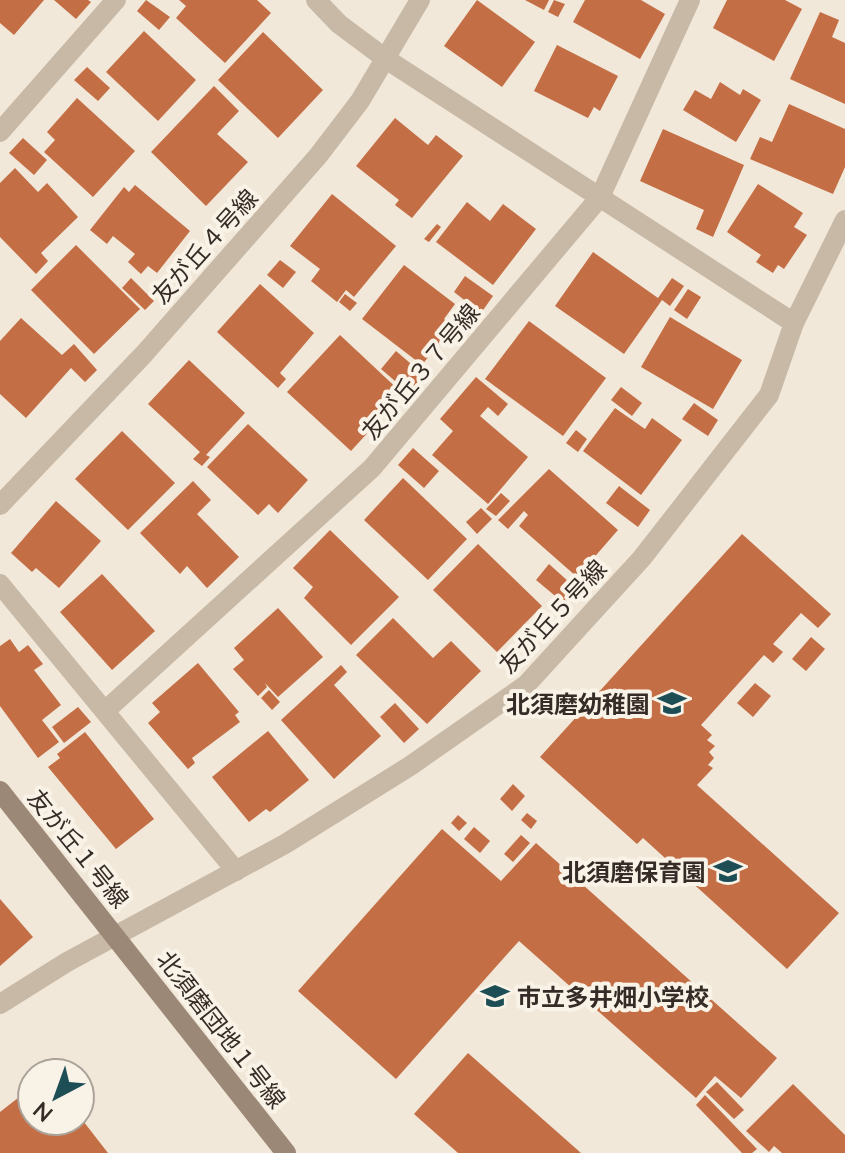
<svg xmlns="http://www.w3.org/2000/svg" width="845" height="1153" font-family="Lato,'Noto Sans JP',sans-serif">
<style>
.building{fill:#c46e45}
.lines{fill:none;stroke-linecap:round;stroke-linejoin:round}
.street{stroke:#c8b9a6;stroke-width:20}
.secondary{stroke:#9c8877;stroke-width:20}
.labels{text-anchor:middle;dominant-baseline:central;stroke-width:8;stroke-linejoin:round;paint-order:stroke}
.street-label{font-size:24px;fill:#352c27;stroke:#f9f2e6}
.poi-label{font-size:24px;font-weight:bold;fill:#352c27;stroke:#f9f2e6;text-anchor:end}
</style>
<rect width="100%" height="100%" fill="#f1e8d9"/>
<g class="building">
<path d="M 0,0 L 44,0 L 14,35 L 0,23 Z"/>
<path d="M 54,0 L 88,0 L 91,2 L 76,19 Z"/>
<path d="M 146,0 L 170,17 L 159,30 L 137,11 Z"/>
<path d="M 179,0 L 257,0 L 271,13 L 225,63 L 176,18 L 186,6 Z"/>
<path d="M 477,0 L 535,42 L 502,87 L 444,46 Z"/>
<path d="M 525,0 L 549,0 L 544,10 Z"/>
<path d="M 554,0 L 565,4 L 558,17 L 548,12 Z"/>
<path d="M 585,0 L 641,0 L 665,14 L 640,59 L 573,22 Z"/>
<path d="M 727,0 L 785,0 L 802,9 L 774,61 L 713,28 Z"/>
<path d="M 820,12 L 839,20 L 832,37 L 845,43 L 845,104 L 790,79 Z"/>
<path d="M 144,31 L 196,80 L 158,121 L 106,72 Z"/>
<path d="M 263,32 L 323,90 L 278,138 L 218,80 Z"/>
<path d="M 557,45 L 618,76 L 600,111 L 594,107 L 588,118 L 534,91 Z"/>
<path d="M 87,67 L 110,88 L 98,101 L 74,80 Z"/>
<path d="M 720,82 L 740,95 L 743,89 L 761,100 L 736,142 L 683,110 L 695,90 L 711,99 Z"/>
<path d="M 214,86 L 239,111 L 217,134 L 248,162 L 206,206 L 151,152 Z"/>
<path d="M 77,98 L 135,151 L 93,197 L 44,152 L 55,140 L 47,132 Z"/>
<path d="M 789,104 L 845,129 L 845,167 L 833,194 L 750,159 L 760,137 L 772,142 Z"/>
<path d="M 395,118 L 428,145 L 436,135 L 463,156 L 412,218 L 395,205 L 399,200 L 356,166 Z"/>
<path d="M 663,129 L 744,165 L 713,237 L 696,229 L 704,210 L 640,181 Z"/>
<path d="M 23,138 L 47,160 L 34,175 L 9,153 Z"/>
<path d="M 15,168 L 38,192 L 47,183 L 78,217 L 41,253 L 48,261 L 36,274 L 0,237 L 0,183 Z"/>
<path d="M 758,184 L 803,213 L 794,227 L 807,235 L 784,269 L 778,265 L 773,273 L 756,262 L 761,255 L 727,232 Z"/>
<path d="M 135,185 L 190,231 L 157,273 L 148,266 L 141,274 L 128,262 L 135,254 L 113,236 L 107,244 L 90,230 L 124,187 L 129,192 Z"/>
<path d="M 332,194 L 396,246 L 354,297 L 346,290 L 337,302 L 311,281 L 320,269 L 290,246 Z"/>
<path d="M 467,202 L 490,221 L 503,204 L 536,229 L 493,285 L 436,242 Z"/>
<path d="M 437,224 L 441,227 L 429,242 L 424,239 Z"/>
<path d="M 76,245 L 140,309 L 94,354 L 31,290 Z"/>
<path d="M 593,252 L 658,298 L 672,278 L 684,286 L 670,306 L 662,300 L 624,354 L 555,306 Z"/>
<path d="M 280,260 L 296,272 L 283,288 L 267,275 Z"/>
<path d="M 404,265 L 455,304 L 444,319 L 452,326 L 422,365 L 362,319 Z"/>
<path d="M 465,276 L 493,296 L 481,313 L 454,292 Z"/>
<path d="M 131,278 L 154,301 L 145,310 L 122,288 Z"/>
<path d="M 260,284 L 314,333 L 280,373 L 286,379 L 278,388 L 217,332 Z"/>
<path d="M 688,289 L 701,297 L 687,319 L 674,310 Z"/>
<path d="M 345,294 L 357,303 L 350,311 L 339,302 Z"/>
<path d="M 670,317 L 742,360 L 713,409 L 641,367 Z"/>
<path d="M 21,318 L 62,355 L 74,344 L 97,370 L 85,382 L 71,368 L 26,418 L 0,394 L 0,341 Z"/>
<path d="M 529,321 L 606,378 L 563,436 L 485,379 Z"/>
<path d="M 340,335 L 403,394 L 351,451 L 287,392 Z"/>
<path d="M 396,351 L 424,375 L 409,393 L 381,369 Z"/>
<path d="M 189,360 L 245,413 L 206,455 L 210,457 L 202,466 L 193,459 L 200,452 L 148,404 Z"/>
<path d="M 476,377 L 508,404 L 498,416 L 488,407 L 480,416 L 528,457 L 488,504 L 432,455 L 453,431 L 440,419 Z"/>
<path d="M 621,387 L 642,403 L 632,416 L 611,400 Z"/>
<path d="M 694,403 L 718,420 L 708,436 L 682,419 Z"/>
<path d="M 615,408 L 645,429 L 652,418 L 682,440 L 641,495 L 583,451 Z"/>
<path d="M 248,424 L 308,480 L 278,513 L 269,504 L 258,515 L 207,467 Z"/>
<path d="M 576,430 L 587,439 L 578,452 L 566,443 Z"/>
<path d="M 122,431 L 175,483 L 128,530 L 75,479 Z"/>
<path d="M 413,448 L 439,471 L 424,488 L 398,465 Z"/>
<path d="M 549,469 L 618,530 L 577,577 L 519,526 L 528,515 L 524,511 L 508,529 L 498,520 Z"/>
<path d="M 403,478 L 467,539 L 428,580 L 364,520 Z"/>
<path d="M 193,481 L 211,500 L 197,514 L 239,557 L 207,588 L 187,566 L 180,574 L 140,533 Z"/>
<path d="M 619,486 L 650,510 L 638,527 L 606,503 Z"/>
<path d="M 501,493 L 510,501 L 496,516 L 486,509 Z"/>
<path d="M 56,501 L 101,541 L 59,588 L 36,568 L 32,572 L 11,553 Z"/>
<path d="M 481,508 L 492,519 L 477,534 L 466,522 Z"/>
<path d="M 330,530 L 399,597 L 351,645 L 304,598 L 313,587 L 293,568 Z"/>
<path d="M 742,534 L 831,614 L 818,628 L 801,613 L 773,644 L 783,652 L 773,663 L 764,655 L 701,725 L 712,735 L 707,740 L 715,746 L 709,752 L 714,758 L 708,765 L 713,768 L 697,785 L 839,913 L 787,969 L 643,838 L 637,844 L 540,757 Z"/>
<path d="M 478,544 L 542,606 L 497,652 L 433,590 Z"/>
<path d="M 549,564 L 579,591 L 566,605 L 536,580 Z"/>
<path d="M 102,574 L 155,631 L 112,670 L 60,612 Z"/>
<path d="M 278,608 L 323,657 L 278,697 L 265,683 L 267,687 L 258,696 L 233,669 L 244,660 L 234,648 Z"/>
<path d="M 393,618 L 433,658 L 451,641 L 481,671 L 427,724 L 356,655 Z"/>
<path d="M 811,637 L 825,649 L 806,671 L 792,659 Z"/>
<path d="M 10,639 L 19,652 L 28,645 L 43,664 L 34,670 L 61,705 L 42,720 L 59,742 L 38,758 L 0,706 L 0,646 Z"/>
<path d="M 198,663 L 239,712 L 235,715 L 240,722 L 192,758 L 195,763 L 188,769 L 148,723 L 160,712 L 152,703 Z"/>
<path d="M 341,665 L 347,672 L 334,685 L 381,736 L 334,779 L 281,720 Z"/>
<path d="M 755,683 L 771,696 L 753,717 L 737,703 Z"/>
<path d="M 269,690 L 280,702 L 272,710 L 261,698 Z"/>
<path d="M 395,703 L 419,729 L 404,743 L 380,717 Z"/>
<path d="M 78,707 L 91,722 L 64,743 L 52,727 Z"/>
<path d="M 268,731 L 309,780 L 270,812 L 266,809 L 249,822 L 212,777 Z"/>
<path d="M 85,732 L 154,819 L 116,849 L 48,767 L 60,758 L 57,754 Z"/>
<path d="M 513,784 L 525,796 L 512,811 L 500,799 Z"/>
<path d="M 527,813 L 537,821 L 531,829 L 521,820 Z"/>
<path d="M 458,815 L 467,823 L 459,831 L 451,823 Z"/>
<path d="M 474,827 L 490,841 L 480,853 L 464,839 Z"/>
<path d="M 442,829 L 501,881 L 536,843 L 777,1058 L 741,1098 L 715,1076 L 696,1098 L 519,941 L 396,1079 L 298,991 Z"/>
<path d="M 521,835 L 530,843 L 513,862 L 504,854 Z"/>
<path d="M 0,899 L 33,937 L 0,966 Z"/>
<path d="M 468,1053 L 581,1153 L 458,1153 L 414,1114 Z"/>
<path d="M 717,1082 L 744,1110 L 734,1119 L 706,1092 Z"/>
<path d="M 793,1084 L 845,1135 L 845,1153 L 782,1153 L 774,1146 L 769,1152 L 746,1131 Z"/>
<path d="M 32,1087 L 32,1121 L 80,1121 L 80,1117 L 108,1153 L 0,1153 L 0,1112 Z"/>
<path d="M 705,1095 L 757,1149 L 752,1153 L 742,1153 L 696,1105 Z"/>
</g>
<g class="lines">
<g class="street">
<path d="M 316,0 L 339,24 L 386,59 L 794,323"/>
<path d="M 0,132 L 116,0"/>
<path d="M 0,505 L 144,354 L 318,156 L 360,101 L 420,0"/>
<path d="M 0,584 L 236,871"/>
<path d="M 105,711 L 372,468 L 600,197 L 690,0"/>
<path d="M 0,1004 L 67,962 L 285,844 L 410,766 L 526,685 L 642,558 L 769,395 L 794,323 L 845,220"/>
</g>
<path class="secondary" d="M 0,791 L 286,1153"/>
</g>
<defs>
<symbol id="school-bare" viewBox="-9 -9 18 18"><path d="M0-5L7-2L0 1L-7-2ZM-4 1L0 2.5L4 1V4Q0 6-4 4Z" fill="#1d4d55" stroke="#f9f2e6" stroke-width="2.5" paint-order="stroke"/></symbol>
</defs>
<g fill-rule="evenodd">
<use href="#school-bare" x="652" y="683" width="40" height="40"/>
<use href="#school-bare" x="708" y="851" width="40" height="40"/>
<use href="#school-bare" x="475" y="976" width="40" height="40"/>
</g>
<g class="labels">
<g class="street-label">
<text transform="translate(204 246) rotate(-48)">友が丘４号線</text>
<text transform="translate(420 371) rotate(-50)">友が丘３７号線</text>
<text transform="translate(552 616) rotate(-47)">友が丘５号線</text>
<text transform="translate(79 848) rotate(51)">友が丘１号線</text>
<text transform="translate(222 1029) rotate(52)">北須磨団地１号線</text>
</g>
<g class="poi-label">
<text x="650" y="703">北須磨幼稚園</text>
<text x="706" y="871">北須磨保育園</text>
<text x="517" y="996" text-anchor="start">市立多井畑小学校</text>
</g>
</g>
<g transform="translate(56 1097) rotate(221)"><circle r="38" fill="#f9f2e6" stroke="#aba39a" stroke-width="2"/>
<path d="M0-6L14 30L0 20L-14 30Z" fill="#1d4d55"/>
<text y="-12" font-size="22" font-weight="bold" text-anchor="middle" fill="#352c27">N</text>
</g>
</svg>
